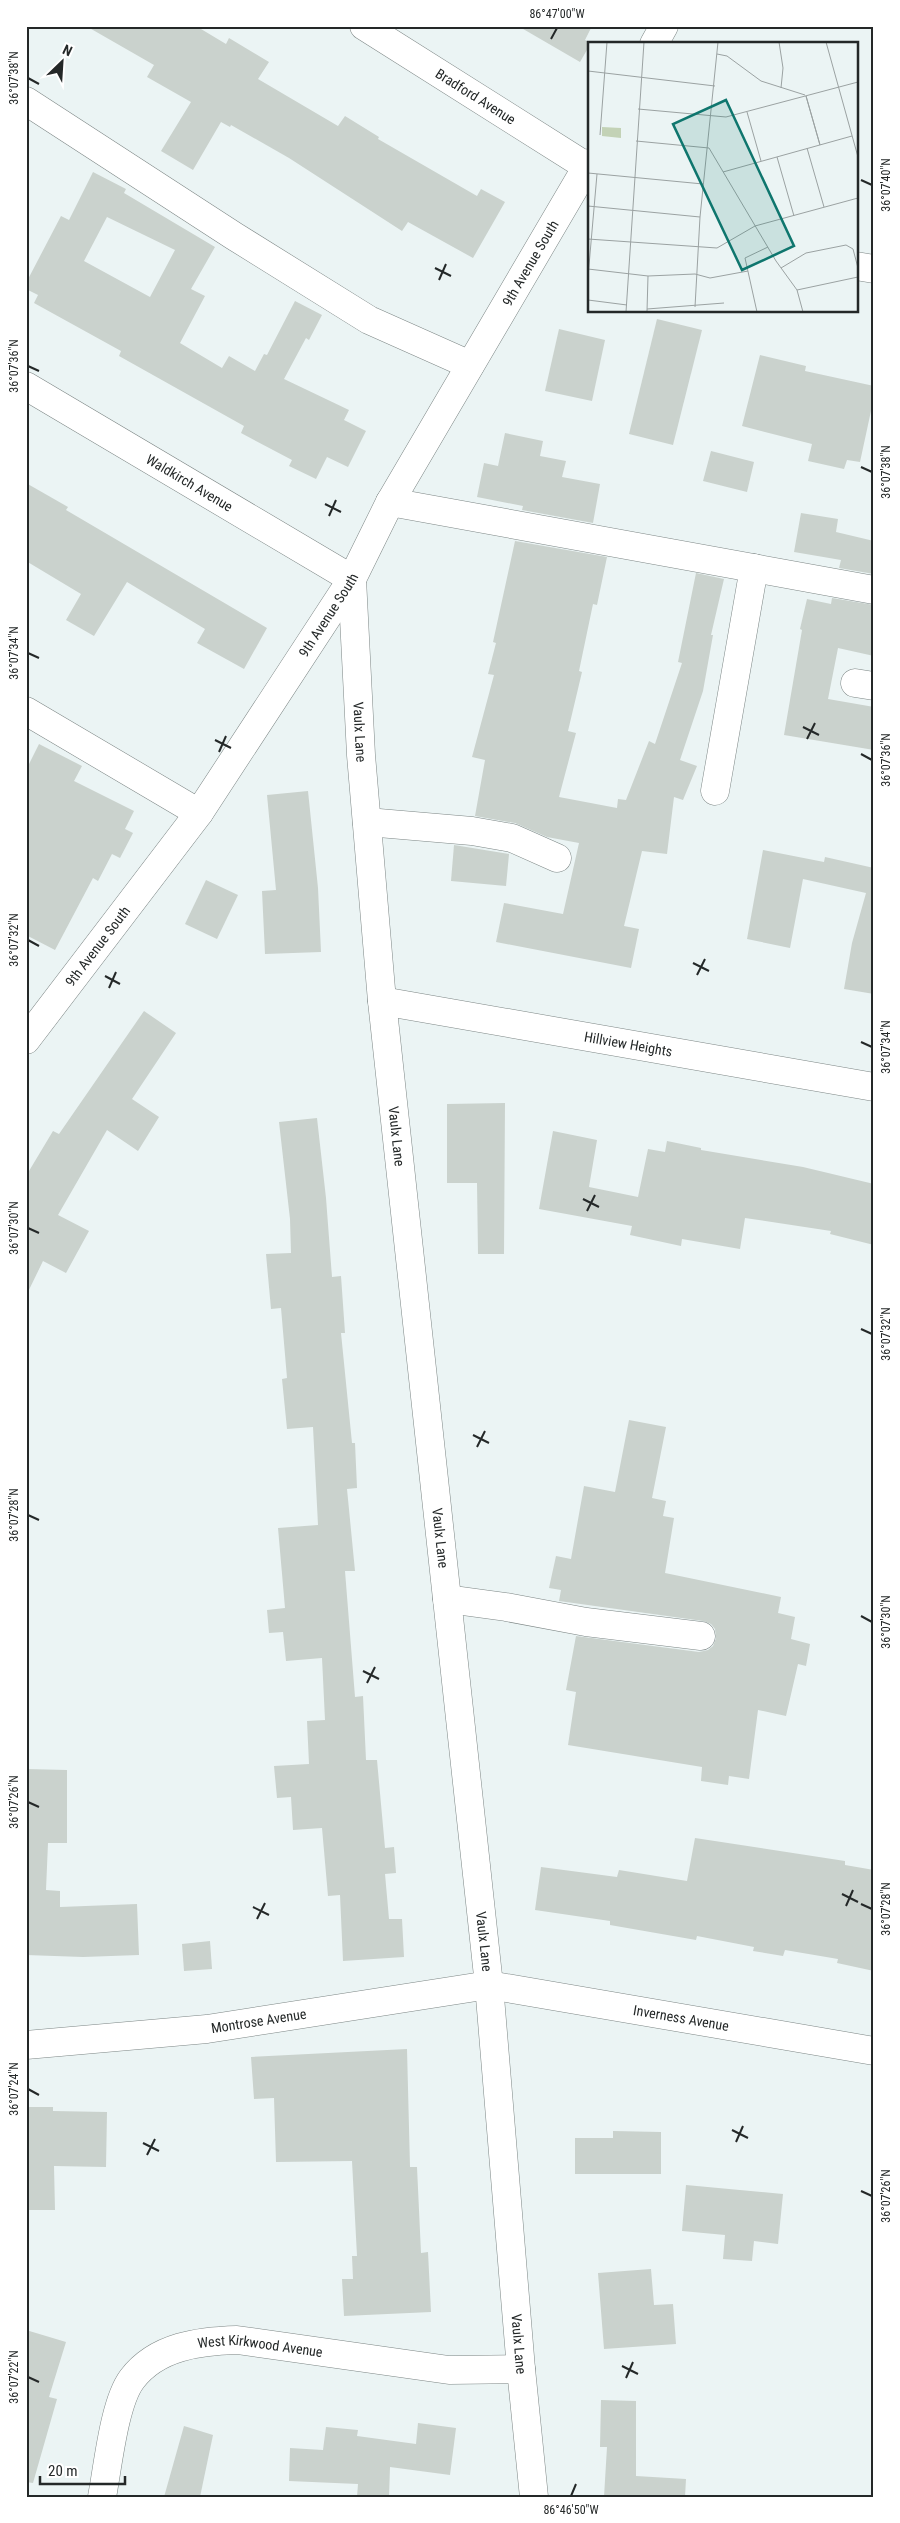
<svg xmlns="http://www.w3.org/2000/svg" width="900" height="2523" font-family="'Roboto Condensed',sans-serif">
<style>
.building{fill:#cad2cd;fill-rule:evenodd}
.lines{fill:none;stroke-linecap:round;stroke-linejoin:round}
.minor-casing{stroke:#7d8685;stroke-width:29}
.minor{stroke:#fff;stroke-width:28}
.ticks{fill:none;stroke:#242828;stroke-width:2}
.labels{text-anchor:middle;dominant-baseline:central;stroke-width:4;stroke-linejoin:round;paint-order:stroke}
.street-label{font-size:14px;fill:#242828;stroke:#fff}
.inset-road{fill:none;stroke:#9ba2a2;stroke-width:1}
.view{fill:#0f766e;fill-opacity:0.15;stroke:#0f766e;stroke-width:2.5}
.inset-edge{fill:none;stroke:#242828;stroke-width:2.5}
.neatline{fill:none;stroke:#242828;stroke-width:2}
.ticks-label{font-size:12px;text-anchor:middle;fill:#242828}
</style>
<rect width="100%" height="100%" fill="#ebf4f4"/>
<g class="building">
<path d="M 86,26 L 196,26 L 226,44 L 229,38 L 269,62 L 258,79 L 338,126 L 345,116 L 379,137 L 378,139 L 477,196 L 481,189 L 505,202 L 473,258 L 408,222 L 402,231 L 289,158 L 231,125 L 230,127 L 221,122 L 193,170 L 161,151 L 191,102 L 147,77 L 154,65 Z"/>
<path d="M 518,26 L 592,26 L 585,40 L 591,43 L 580,62 Z"/>
<path d="M 93,172 L 126,189 L 124,193 L 215,247 L 191,289 L 205,296 L 180,343 L 222,368 L 229,356 L 255,371 L 264,354 L 267,355 L 295,301 L 322,315 L 309,340 L 306,338 L 284,379 L 349,410 L 344,420 L 366,431 L 348,467 L 327,457 L 316,479 L 289,466 L 292,460 L 241,433 L 244,426 L 119,356 L 121,351 L 34,303 L 38,295 L 26,289 L 26,283 L 61,216 L 69,220 ZM 107,217 L 175,250 L 150,297 L 84,261 Z"/>
<path d="M 657,319 L 702,330 L 673,445 L 629,434 Z"/>
<path d="M 559,329 L 605,340 L 592,401 L 545,391 Z"/>
<path d="M 760,355 L 806,366 L 805,371 L 874,386 L 874,397 L 860,462 L 847,460 L 844,469 L 808,461 L 812,444 L 742,426 Z"/>
<path d="M 505,433 L 543,441 L 540,456 L 566,461 L 562,477 L 600,484 L 593,523 L 522,510 L 523,506 L 477,497 L 484,463 L 498,466 Z"/>
<path d="M 711,451 L 754,462 L 747,492 L 703,481 Z"/>
<path d="M 26,483 L 68,507 L 66,510 L 267,628 L 244,669 L 197,643 L 205,629 L 127,582 L 94,636 L 66,620 L 81,594 L 26,561 Z"/>
<path d="M 801,513 L 838,519 L 836,532 L 874,541 L 874,574 L 839,568 L 841,560 L 794,552 Z"/>
<path d="M 515,541 L 607,557 L 597,605 L 593,604 L 579,671 L 582,672 L 568,731 L 576,733 L 559,797 L 617,808 L 618,799 L 626,800 L 649,741 L 655,744 L 682,663 L 678,662 L 696,573 L 724,579 L 711,635 L 713,635 L 703,691 L 680,760 L 697,766 L 683,800 L 674,797 L 667,854 L 642,851 L 624,926 L 639,929 L 631,968 L 496,942 L 504,903 L 563,914 L 579,843 L 547,837 L 515,823 L 475,816 L 485,760 L 472,757 L 494,675 L 488,674 L 496,643 L 493,642 Z"/>
<path d="M 832,598 L 874,605 L 874,656 L 838,648 L 828,699 L 874,707 L 874,750 L 784,735 L 802,630 L 800,629 L 807,599 L 831,604 Z"/>
<path d="M 39,744 L 82,766 L 74,781 L 134,811 L 125,829 L 133,833 L 120,858 L 112,854 L 98,881 L 93,878 L 55,950 L 26,935 L 26,770 Z"/>
<path d="M 308,791 L 318,888 L 321,952 L 265,954 L 262,891 L 276,890 L 267,795 Z"/>
<path d="M 454,845 L 509,854 L 506,886 L 451,881 Z"/>
<path d="M 763,850 L 824,862 L 825,857 L 874,868 L 874,994 L 844,989 L 852,943 L 866,893 L 803,879 L 790,948 L 747,939 Z"/>
<path d="M 206,880 L 238,895 L 217,939 L 185,924 Z"/>
<path d="M 144,1011 L 176,1033 L 132,1099 L 159,1117 L 138,1151 L 107,1130 L 58,1215 L 89,1231 L 66,1273 L 43,1261 L 26,1296 L 26,1176 L 53,1131 L 59,1134 Z"/>
<path d="M 505,1103 L 504,1254 L 478,1254 L 477,1183 L 447,1183 L 447,1104 Z"/>
<path d="M 317,1118 L 326,1198 L 332,1277 L 341,1276 L 345,1333 L 341,1333 L 352,1443 L 355,1443 L 357,1488 L 347,1489 L 355,1571 L 345,1571 L 355,1697 L 363,1696 L 366,1760 L 377,1760 L 385,1848 L 394,1847 L 396,1873 L 385,1874 L 389,1919 L 402,1919 L 404,1957 L 343,1961 L 340,1895 L 328,1896 L 322,1828 L 293,1830 L 291,1797 L 277,1798 L 274,1766 L 309,1764 L 307,1721 L 325,1720 L 322,1658 L 286,1661 L 283,1632 L 269,1633 L 267,1610 L 285,1608 L 278,1528 L 318,1525 L 313,1427 L 287,1429 L 282,1379 L 287,1378 L 281,1308 L 271,1309 L 266,1254 L 291,1253 L 290,1219 L 279,1122 Z"/>
<path d="M 553,1131 L 597,1140 L 589,1187 L 638,1197 L 648,1149 L 665,1152 L 667,1141 L 701,1148 L 701,1150 L 803,1167 L 874,1184 L 874,1245 L 830,1234 L 831,1231 L 745,1218 L 740,1249 L 682,1239 L 681,1246 L 630,1235 L 632,1226 L 539,1209 Z"/>
<path d="M 629,1420 L 666,1427 L 652,1498 L 666,1501 L 663,1516 L 674,1518 L 665,1573 L 781,1597 L 778,1613 L 795,1617 L 791,1639 L 810,1644 L 806,1666 L 798,1664 L 786,1716 L 758,1710 L 749,1779 L 729,1776 L 728,1785 L 701,1781 L 702,1767 L 568,1745 L 576,1692 L 566,1690 L 576,1636 L 699,1652 L 708,1650 L 713,1646 L 716,1638 L 715,1629 L 711,1624 L 703,1621 L 559,1601 L 561,1590 L 549,1588 L 556,1556 L 571,1559 L 584,1486 L 615,1492 Z"/>
<path d="M 26,1769 L 67,1770 L 67,1843 L 48,1843 L 46,1890 L 60,1891 L 60,1907 L 137,1904 L 139,1955 L 83,1957 L 26,1955 Z"/>
<path d="M 695,1838 L 845,1861 L 845,1865 L 874,1870 L 874,1971 L 837,1963 L 838,1959 L 785,1950 L 783,1956 L 753,1951 L 754,1947 L 697,1936 L 696,1940 L 610,1925 L 610,1921 L 535,1910 L 541,1867 L 617,1877 L 619,1870 L 687,1881 Z"/>
<path d="M 210,1941 L 212,1969 L 184,1971 L 182,1944 Z"/>
<path d="M 407,2049 L 410,2167 L 417,2167 L 421,2253 L 428,2252 L 431,2312 L 344,2316 L 342,2279 L 353,2279 L 352,2256 L 357,2256 L 352,2161 L 276,2162 L 274,2098 L 254,2099 L 251,2057 Z"/>
<path d="M 26,2107 L 53,2107 L 53,2111 L 107,2112 L 106,2167 L 54,2166 L 55,2210 L 26,2210 Z"/>
<path d="M 613,2131 L 661,2132 L 661,2174 L 575,2174 L 575,2138 L 613,2138 Z"/>
<path d="M 686,2185 L 783,2194 L 778,2244 L 754,2241 L 752,2261 L 723,2259 L 725,2235 L 682,2231 Z"/>
<path d="M 651,2269 L 654,2305 L 673,2304 L 676,2344 L 604,2349 L 598,2273 Z"/>
<path d="M 26,2330 L 66,2342 L 49,2397 L 57,2399 L 33,2483 L 26,2482 Z"/>
<path d="M 601,2400 L 636,2401 L 636,2476 L 686,2479 L 685,2497 L 604,2497 L 607,2447 L 600,2447 Z"/>
<path d="M 418,2423 L 456,2428 L 450,2475 L 390,2467 L 389,2497 L 357,2497 L 358,2484 L 289,2481 L 290,2448 L 323,2450 L 326,2427 L 358,2430 L 357,2436 L 416,2444 Z"/>
<path d="M 184,2426 L 213,2435 L 200,2497 L 164,2497 Z"/>
</g>
<g class="lines">
<defs>
<g id="minor">
<path id="s1" d="M 364,26 L 589,168"/>
<path d="M 654,44 L 664,26"/>
<path d="M 26,101 L 234,236 L 369,320 L 470,365"/>
<path d="M 856,266 L 874,269"/>
<path id="s2" d="M 26,386 L 352,579 L 361,755 L 382,1001 L 489,1985 L 521,2369 L 534,2497"/>
<path d="M 390,502 L 874,590"/>
<path d="M 855,683 L 874,686"/>
<path d="M 26,711 L 199,813"/>
<path d="M 715,791 L 754,568"/>
<path d="M 367,822 L 472,831 L 512,838 L 557,858"/>
<path id="s3" d="M 382,1001 L 874,1087"/>
<path id="s4" d="M 26,1040 L 199,813 L 352,579 L 390,502 L 589,163"/>
<path d="M 447,1599 L 506,1607 L 586,1622 L 701,1636"/>
<path id="s5" d="M 26,2045 L 207,2029 L 489,1985 L 874,2051"/>
<path id="s6" d="M 102,2497 C 108,2466 114,2403 132,2379 C 157,2346 200,2341 237,2340 L 449,2370 L 521,2369"/>
</g>
</defs>
<use href="#minor" class="minor-casing"/>
<use href="#minor" class="minor"/>
</g>
<path class="ticks" d="M 551,39 L 557,28M 28,78 L 39,84M 861,180 L 872,185M 435,268 L 451,276M 439,280 L 446,264M 28,366 L 39,371M 861,467 L 872,472M 325,504 L 341,512M 329,516 L 336,500M 28,653 L 39,658M 803,727 L 819,735M 807,739 L 815,723M 215,740 L 231,748M 219,752 L 226,736M 861,754 L 872,760M 28,940 L 39,946M 693,963 L 709,971M 697,975 L 705,959M 105,976 L 120,984M 109,988 L 116,972M 861,1042 L 872,1047M 583,1199 L 599,1207M 587,1211 L 595,1195M 28,1228 L 39,1233M 861,1329 L 872,1334M 473,1435 L 489,1443M 477,1447 L 485,1431M 28,1515 L 39,1520M 861,1616 L 872,1622M 363,1671 L 379,1679M 367,1683 L 375,1667M 28,1802 L 39,1807M 842,1894 L 858,1902M 861,1904 L 872,1909M 846,1906 L 853,1890M 253,1907 L 269,1915M 257,1919 L 265,1903M 28,2089 L 39,2095M 732,2130 L 748,2138M 736,2142 L 743,2126M 143,2143 L 159,2151M 147,2155 L 155,2139M 861,2191 L 872,2196M 622,2366 L 638,2374M 28,2377 L 39,2382M 626,2378 L 633,2362M 571,2496 L 576,2484"/>
<g class="labels">
<g class="street-label">
<text stroke="none"><textPath href="#s1" startOffset="132">Bradford Avenue</textPath></text>
<text stroke="none"><textPath href="#s4" startOffset="928">9th Avenue South</textPath></text>
<text stroke="none"><textPath href="#s2" startOffset="190">Waldkirch Avenue</textPath></text>
<text stroke="none"><textPath href="#s4" startOffset="522">9th Avenue South</textPath></text>
<text stroke="none"><textPath href="#s2" startOffset="532">Vaulx Lane</textPath></text>
<text stroke="none"><textPath href="#s4" startOffset="118">9th Avenue South</textPath></text>
<text stroke="none"><textPath href="#s3" startOffset="250">Hillview Heights</textPath></text>
<text stroke="none"><textPath href="#s2" startOffset="938">Vaulx Lane</textPath></text>
<text stroke="none"><textPath href="#s2" startOffset="1342">Vaulx Lane</textPath></text>
<text stroke="none"><textPath href="#s2" startOffset="1748">Vaulx Lane</textPath></text>
<text stroke="none"><textPath href="#s5" startOffset="662">Inverness Avenue</textPath></text>
<text stroke="none"><textPath href="#s5" startOffset="234">Montrose Avenue</textPath></text>
<text stroke="none"><textPath href="#s2" startOffset="2152">Vaulx Lane</textPath></text>
<text stroke="none"><textPath href="#s6" startOffset="262">West Kirkwood Avenue</textPath></text>
</g>
</g>
<g transform="translate(588 42)">
<rect width="270" height="270" fill="#ebf4f4"/>
<path d="M 14,85 L 33,86 L 33,96 L 14,94 Z" fill="#c3d2b6"/>
<path class="inset-road" d="M 191,0 L 195,26 L 193,46M 238,0 L 270,115M 129,12 L 139,14 L 173,39 L 217,53M 0,29 L 127,44M 218,54 L 232,103M 218,54 L 232,103M 50,67 L 138,75 L 270,40M 159,70 L 173,119M 12,93 L 19,0M 48,99 L 121,106 L 188,219 L 209,248 L 215,270M 219,106 L 236,165M 189,115 L 206,174M 135,130 L 264,94M 0,131 L 115,142M 0,164 L 112,175M 0,197 L 129,206 L 167,184 L 270,156M 193,226 L 218,211 L 258,203 L 265,207 L 270,226M 0,227 L 60,234 L 107,232 L 122,236 L 160,229M 0,235 L 9,132M 209,248 L 270,235M 0,258 L 39,263M 107,265 L 112,175 L 130,0M 59,267 L 136,261M 59,269 L 60,234M 38,270 L 56,0M 169,270 L 157,216 L 180,205"/>
<path class="view" d="M 138,58 L 206,204 L 154,228 L 85,82 Z"/>
<rect width="270" height="270" class="inset-edge"/>
</g>
<rect width="900" height="2523" fill="none" stroke="#ffffff" stroke-width="55"/>
<g transform="translate(62 62) rotate(25)" stroke="#ffffff" stroke-width="4" paint-order="stroke">
<path d="M0-4L9 19L0 12L-9 19Z" fill="#242828"/>
<text y="-8" font-size="14" font-weight="bold" text-anchor="middle" fill="#242828">N</text>
</g>
<path d="M40 2476v8h85v-8" fill="none" stroke="#242828" stroke-width="2.5"/>
<text x="48" y="2476" font-size="15" fill="#242828" stroke="#ffffff" stroke-width="4" paint-order="stroke">20 m</text>
<rect x="28" y="28" width="844" height="2468" class="neatline"/>
<g class="ticks-label">
<text x="557" y="18">86°47'00"W</text>
<text transform="translate(14 78) rotate(-90)" y="4">36°07'38"N</text>
<text transform="translate(886 185) rotate(-90)" y="4">36°07'40"N</text>
<text transform="translate(14 366) rotate(-90)" y="4">36°07'36"N</text>
<text transform="translate(886 472) rotate(-90)" y="4">36°07'38"N</text>
<text transform="translate(14 653) rotate(-90)" y="4">36°07'34"N</text>
<text transform="translate(886 760) rotate(-90)" y="4">36°07'36"N</text>
<text transform="translate(14 940) rotate(-90)" y="4">36°07'32"N</text>
<text transform="translate(886 1047) rotate(-90)" y="4">36°07'34"N</text>
<text transform="translate(14 1228) rotate(-90)" y="4">36°07'30"N</text>
<text transform="translate(886 1334) rotate(-90)" y="4">36°07'32"N</text>
<text transform="translate(14 1515) rotate(-90)" y="4">36°07'28"N</text>
<text transform="translate(886 1622) rotate(-90)" y="4">36°07'30"N</text>
<text transform="translate(14 1802) rotate(-90)" y="4">36°07'26"N</text>
<text transform="translate(886 1909) rotate(-90)" y="4">36°07'28"N</text>
<text transform="translate(14 2089) rotate(-90)" y="4">36°07'24"N</text>
<text transform="translate(886 2196) rotate(-90)" y="4">36°07'26"N</text>
<text transform="translate(14 2377) rotate(-90)" y="4">36°07'22"N</text>
<text x="571" y="2514">86°46'50"W</text>
</g>
</svg>
